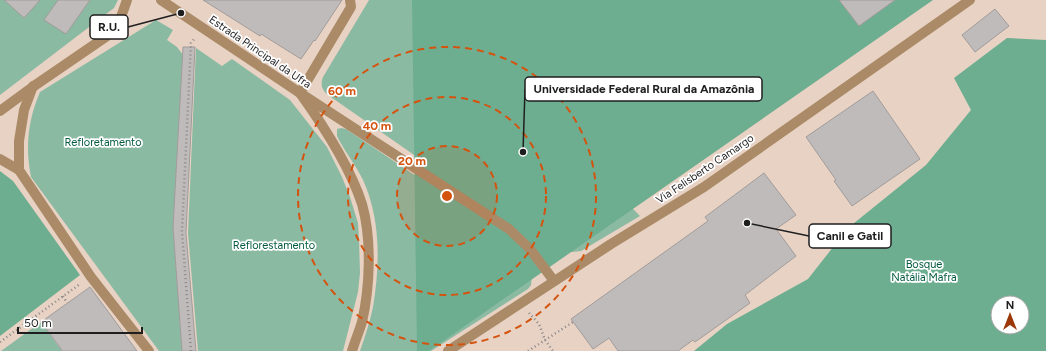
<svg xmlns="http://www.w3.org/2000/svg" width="1046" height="351" font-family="Figtree,sans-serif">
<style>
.education{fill:#e7d2c4;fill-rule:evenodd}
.green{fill:#8bbaa3}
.forest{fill:#6dae90;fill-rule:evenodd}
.building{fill:#bfbbba;stroke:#a19c9b}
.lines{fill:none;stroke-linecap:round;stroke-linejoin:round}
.path{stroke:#898789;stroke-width:2.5;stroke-dasharray:1 3;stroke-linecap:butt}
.service{stroke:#ab8b67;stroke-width:10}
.ring{fill:none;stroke:#d4530e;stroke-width:2;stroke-dasharray:7 5}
.labels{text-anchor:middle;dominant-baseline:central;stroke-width:3.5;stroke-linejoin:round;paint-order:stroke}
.street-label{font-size:11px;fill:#1f1e1f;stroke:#fff}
.park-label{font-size:11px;fill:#015a3e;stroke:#fff}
.centre{fill:#d4530e;stroke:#fff;stroke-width:2}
.ring-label{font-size:12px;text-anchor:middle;font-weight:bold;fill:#d4530e;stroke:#fff;stroke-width:3.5;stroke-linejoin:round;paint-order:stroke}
.leader{fill:none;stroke:#1f1e1f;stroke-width:1.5}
.callout-dot{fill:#1f1e1f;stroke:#fff;stroke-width:1.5}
.callout{fill:#fff;stroke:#1f1e1f;stroke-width:1.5}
.callout-label{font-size:12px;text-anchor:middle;font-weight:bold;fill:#1f1e1f}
</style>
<rect width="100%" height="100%" fill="#e2dfe2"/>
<path class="education" d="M 0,0 L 1046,0 L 1046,351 L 0,351 ZM 998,303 L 1022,303 L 1022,327 L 998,327 Z"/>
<g class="green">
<path d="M 0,0 L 118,0 L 114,8 L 0,95 Z"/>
<path d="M 369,0 L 517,0 L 584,159 L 640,216 L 581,251 L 564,253 L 532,237 L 328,95 C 322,90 320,85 323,77 Z"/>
<path d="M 156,20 L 173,30 L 167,40 L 177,47 L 183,55 L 186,351 L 159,351 L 31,177 C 25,147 28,120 40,92 Z"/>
<path d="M 196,48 L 222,66 L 232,59 L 290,100 L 327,147 L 342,177 L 350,197 L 358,223 L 359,239 L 360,273 L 358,292 L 343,351 L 198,351 L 188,233 Z"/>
<path d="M 341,128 L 346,129 L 498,231 L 532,275 L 531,285 L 528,289 L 431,351 L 360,351 C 365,336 370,322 373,307 C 380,266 381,219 363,180 C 356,165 344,151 337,136 L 337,129 Z"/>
<path d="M 41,322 L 62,351 L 1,351 Z"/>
</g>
<g class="forest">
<path d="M 412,0 L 933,0 L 429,351 L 417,351 Z"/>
<path d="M 1007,38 L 1046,40 L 1046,351 L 694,351 L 727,324 L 808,279 L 848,228 L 926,165 L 971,110 L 954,78 ZM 998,303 L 1022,303 L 1022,327 L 998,327 Z"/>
<path d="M 0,171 L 13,181 L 80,275 L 0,336 Z"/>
</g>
<g class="building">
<path d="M 4,0 L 40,0 L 24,18 Z"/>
<path d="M 58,0 L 90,0 L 66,34 L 44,20 Z"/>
<path d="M 203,0 L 342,0 L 315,41 L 314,40 L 301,59 L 261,34 L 260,36 Z"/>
<path d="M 839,0 L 895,0 L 859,26 Z"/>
<path d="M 995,9 L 1009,26 L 975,52 L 962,35 Z"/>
<path d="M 183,47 L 195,47 L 186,233 L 196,351 L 182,351 L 173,227 Z"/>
<path d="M 873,91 L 920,159 L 852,206 L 834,181 L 836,180 L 806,137 Z"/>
<path d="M 764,173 L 796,215 L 776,229 L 796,256 L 745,295 L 750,303 L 695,342 L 693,340 L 678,351 L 618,351 L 609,338 L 593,349 L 571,319 L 708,221 L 705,217 Z"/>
<path d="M 90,287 L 137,351 L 62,351 L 59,346 L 41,322 Z"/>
</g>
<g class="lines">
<g class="path">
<path d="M 63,296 L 67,303"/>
<path d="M 529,313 L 539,324 L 545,340 L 553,351"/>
<path d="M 0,342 L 80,284"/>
<path d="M 191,351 L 182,231 L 191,43 L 195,38"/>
<path d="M 528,351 L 573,322"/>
</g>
<g class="service">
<path d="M 161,0 L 300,93 L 509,229 L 530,249 L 554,281"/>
<path d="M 350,0 L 351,7 L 300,93 C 323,125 350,167 362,204 C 372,239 370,287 362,322 C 359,332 355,341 352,351"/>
<path d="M 0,111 L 34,86 L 107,36 L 121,17 L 127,0"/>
<path d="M 0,159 L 19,170 L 91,277 L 149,351"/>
<path d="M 19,170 L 19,141 L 24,110 L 33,86"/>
<path d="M 448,351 L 611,244 L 704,187 L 970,0"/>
</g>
</g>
<circle cx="447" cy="196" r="50" fill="#d4530e" fill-opacity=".12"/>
<g class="ring">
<circle cx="447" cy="196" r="50"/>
<circle cx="447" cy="196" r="99"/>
<circle cx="447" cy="196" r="149"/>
</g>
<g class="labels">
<g class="street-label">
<text transform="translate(260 52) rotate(34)">Estrada Principal da Ufra</text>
<text transform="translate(705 169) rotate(-34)">Via Felisberto Camargo</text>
</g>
<g class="park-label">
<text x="103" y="142">Refloretamento</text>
<text x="274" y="245">Reflorestamento</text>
<text x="924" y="264">Bosque<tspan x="924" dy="13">Natália Mafra</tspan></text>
</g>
</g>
<circle cx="447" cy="196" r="6" class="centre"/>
<g class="ring-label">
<text x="342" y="95">60 m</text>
<text x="377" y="130">40 m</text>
<text x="412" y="165">20 m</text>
</g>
<path class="leader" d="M181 13L128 27M523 152L525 89M747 223L809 236"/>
<g class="callout-dot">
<circle cx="181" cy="13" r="4"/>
<circle cx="523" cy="152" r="4"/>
<circle cx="747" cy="223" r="4"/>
</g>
<g class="callout">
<rect x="90" y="15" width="38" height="24" rx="4"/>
<rect x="525" y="77" width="237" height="24" rx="4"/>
<rect x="809" y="224" width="82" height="24" rx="4"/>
</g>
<g class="callout-label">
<text x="109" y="31">R.U.</text>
<text x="644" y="93">Universidade Federal Rural da Amazônia</text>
<text x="850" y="240">Canil e Gatil</text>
</g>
<g transform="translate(1010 315)"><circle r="19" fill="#ffffff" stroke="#a5a5a5"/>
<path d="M0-3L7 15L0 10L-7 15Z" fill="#9c3707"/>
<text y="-6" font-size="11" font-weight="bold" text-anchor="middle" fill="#1f1e1f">N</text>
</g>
<path d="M18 327v6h124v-6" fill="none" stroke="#1f1e1f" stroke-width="2"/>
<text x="24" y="327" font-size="12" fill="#1f1e1f" stroke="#ffffff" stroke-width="3" paint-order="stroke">50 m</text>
</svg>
